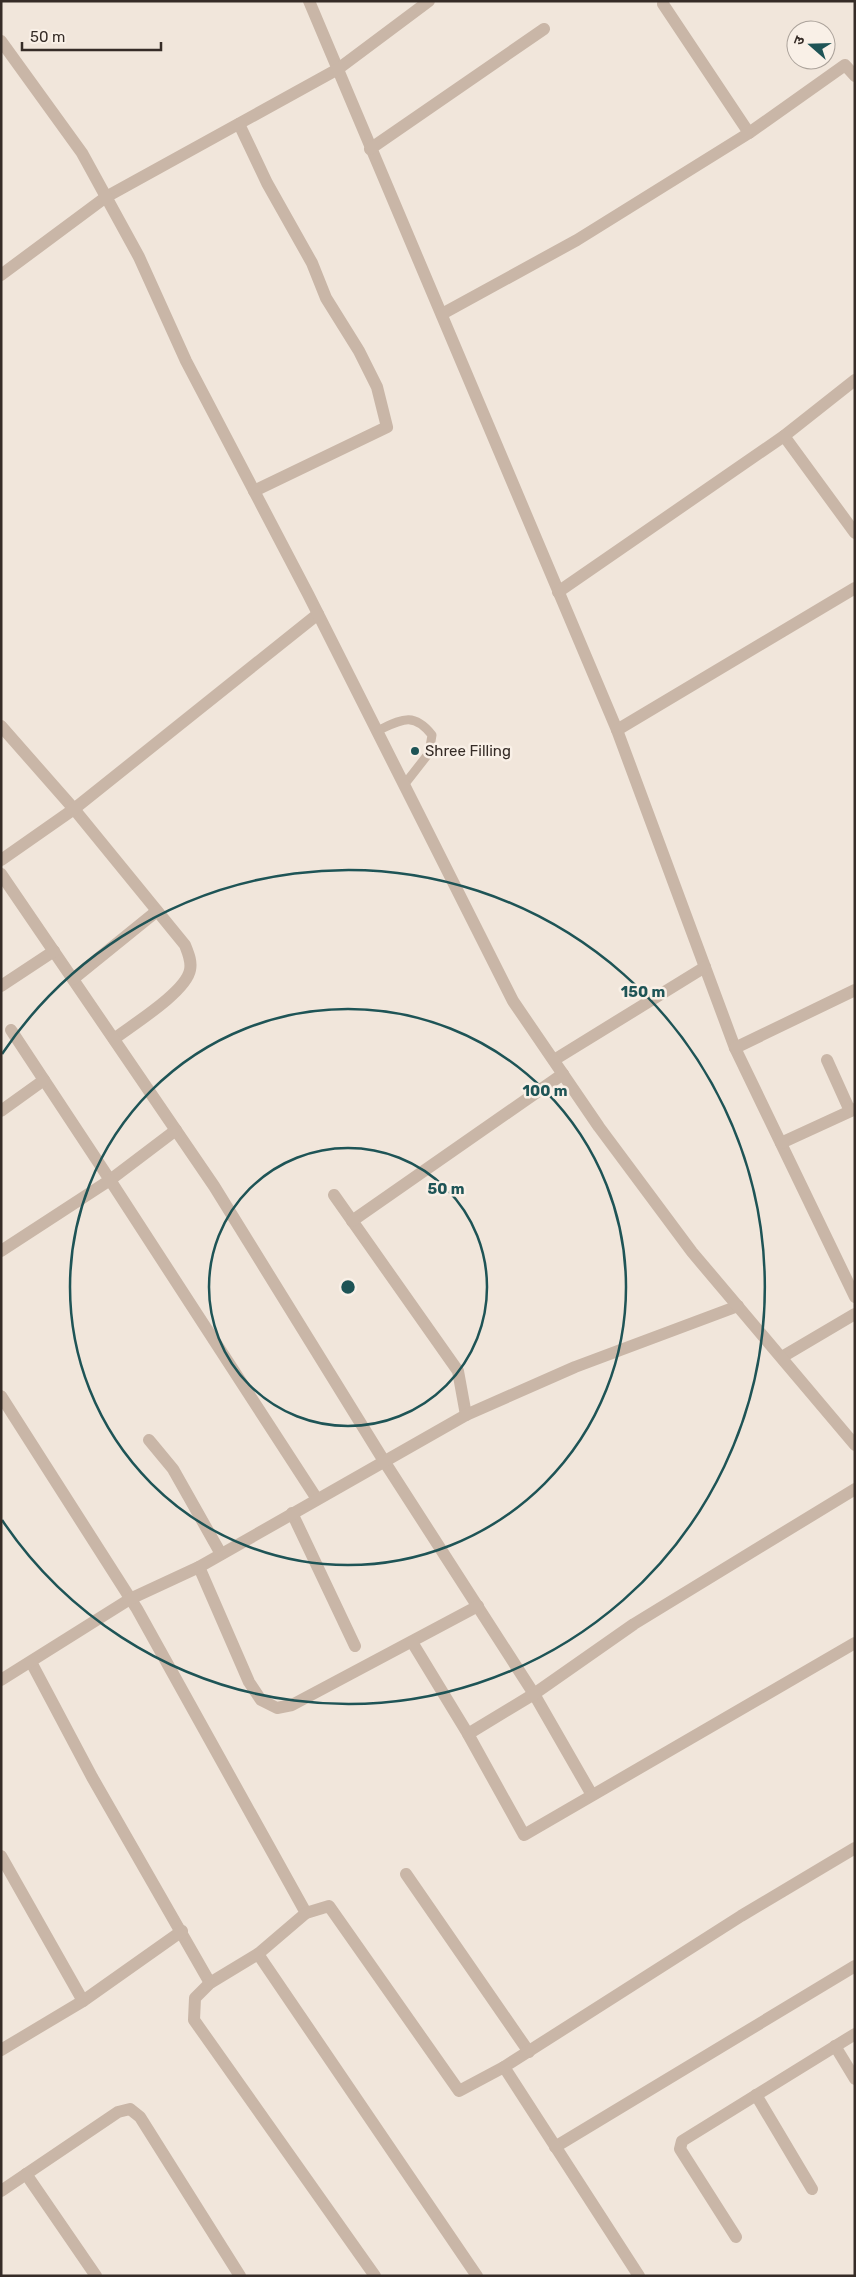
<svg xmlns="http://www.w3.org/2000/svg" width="856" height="2277" font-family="Rubik,'Noto Sans Devanagari',sans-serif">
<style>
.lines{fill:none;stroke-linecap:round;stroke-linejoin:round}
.service{stroke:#c9b6a7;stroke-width:9}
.minor{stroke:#c9b6a7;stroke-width:12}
.tertiary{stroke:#c9b6a7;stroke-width:12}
.ring{fill:none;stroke:#1e5456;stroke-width:2.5}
.poi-dot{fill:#1e5456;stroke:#f9f0e7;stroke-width:2}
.labels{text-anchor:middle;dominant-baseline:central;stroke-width:5;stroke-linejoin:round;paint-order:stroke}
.poi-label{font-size:15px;fill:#362c27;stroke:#f9f0e7;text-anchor:start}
.centre{fill:#1e5456;stroke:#f9f0e7;stroke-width:2.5}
.ring-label{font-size:15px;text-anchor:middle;font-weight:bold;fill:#1e5456;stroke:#f9f0e7;stroke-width:5;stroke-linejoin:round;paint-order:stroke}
</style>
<rect width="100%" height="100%" fill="#f1e6db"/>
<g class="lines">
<path class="service" d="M 377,731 C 401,720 413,711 432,735 L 429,753 L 404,785"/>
<g class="minor">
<path d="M 309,1 L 617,730 L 735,1048 L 855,1297"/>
<path d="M 663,4 L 749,133"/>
<path d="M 239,124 L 267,183 L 312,263 L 326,298 L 359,351 L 377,387 L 387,427 L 254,491"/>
<path d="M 370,149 L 544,29"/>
<path d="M 1,275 L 106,197 L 338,69 L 429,1"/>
<path d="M 442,314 L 577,240 L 749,133 L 845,65 L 855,76"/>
<path d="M 784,436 L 855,533"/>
<path d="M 558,592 L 784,436 L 855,380"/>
<path d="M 1,726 L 74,809 L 185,945 C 188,953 192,961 190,970 C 186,992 132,1025 114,1039"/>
<path d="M 617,730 L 855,588"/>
<path d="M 1,860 L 74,809 L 318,614"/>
<path d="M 1,874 L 214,1186 L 384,1461 L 534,1694 L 592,1795"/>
<path d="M 73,979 L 157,911"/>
<path d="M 1,986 L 54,951"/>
<path d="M 11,1030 L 110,1180 L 176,1130"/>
<path d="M 735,1048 L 855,990"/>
<path d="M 554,1060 L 705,967"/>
<path d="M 827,1060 L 850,1111"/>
<path d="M 1,1111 L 44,1080"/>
<path d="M 781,1143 L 855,1109"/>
<path d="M 334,1195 L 458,1371 L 466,1415"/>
<path d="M 352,1221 L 563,1074"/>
<path d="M 1,1251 L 110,1180 L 317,1499"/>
<path d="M 782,1357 L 855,1314"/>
<path d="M 1,1396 L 137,1609 L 306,1913"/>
<path d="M 149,1440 L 173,1469 L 221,1554"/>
<path d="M 292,1513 L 355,1646"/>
<path d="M 199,1567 L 249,1682 L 261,1700 L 277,1708 L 292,1705 L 478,1606"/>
<path d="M 412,1642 L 468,1734 L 524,1835 L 855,1643"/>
<path d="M 31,1662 L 92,1777 L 210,1983"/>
<path d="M 1,1680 L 130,1599 L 199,1567 L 466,1415 L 575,1367 L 738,1306"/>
<path d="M 468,1734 L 534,1694 L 634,1624 L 855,1489"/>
<path d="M 1,1856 L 83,2001"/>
<path d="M 406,1874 L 529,2052"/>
<path d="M 258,1954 L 477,2276"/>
<path d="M 835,2046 L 855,2079"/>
<path d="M 1,2050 L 83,2001 L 182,1931"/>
<path d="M 756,2095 L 812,2189"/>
<path d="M 555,2147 L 855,1966"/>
<path d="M 26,2174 L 96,2276"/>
<path d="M 1,2191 L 118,2112 L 130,2109 L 140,2117 L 240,2276"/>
<path d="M 736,2237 L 680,2149 L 682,2141 L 855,2034"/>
<path d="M 375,2276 L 194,2020 L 195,1998 L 210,1983 L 258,1954 L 306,1913 L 329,1906 L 459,2091 L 504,2067"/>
<path d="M 639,2276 L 504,2067 L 741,1916 L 855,1848"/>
</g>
<path class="tertiary" d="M 1,41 L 82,153 L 139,257 L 186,361 L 308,594 L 513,1001 L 599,1127 L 692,1252 L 855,1445"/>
</g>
<g class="ring">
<circle cx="348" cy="1287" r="139"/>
<circle cx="348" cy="1287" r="278"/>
<path d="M2 1054A417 417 0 1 1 2 1520"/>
</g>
<circle class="poi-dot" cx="415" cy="751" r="5"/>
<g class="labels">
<g class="poi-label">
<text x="425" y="751">Shree Filling</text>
</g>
</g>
<circle cx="348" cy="1287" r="8" class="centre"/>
<g class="ring-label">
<text x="643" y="997">150 m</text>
<text x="545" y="1096">100 m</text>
<text x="446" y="1194">50 m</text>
</g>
<rect width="856" height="2277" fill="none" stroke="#362c27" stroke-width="5"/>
<g transform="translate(811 45) rotate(290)"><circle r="24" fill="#f9f0e7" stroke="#aba29a"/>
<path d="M0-4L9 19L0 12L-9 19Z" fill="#1e5456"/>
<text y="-8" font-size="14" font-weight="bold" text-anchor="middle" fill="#362c27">उ</text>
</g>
<path d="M22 42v8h139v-8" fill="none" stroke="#362c27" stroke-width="2.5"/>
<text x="30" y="42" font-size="15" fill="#362c27" stroke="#f9f0e7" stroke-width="4" paint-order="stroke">50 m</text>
</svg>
